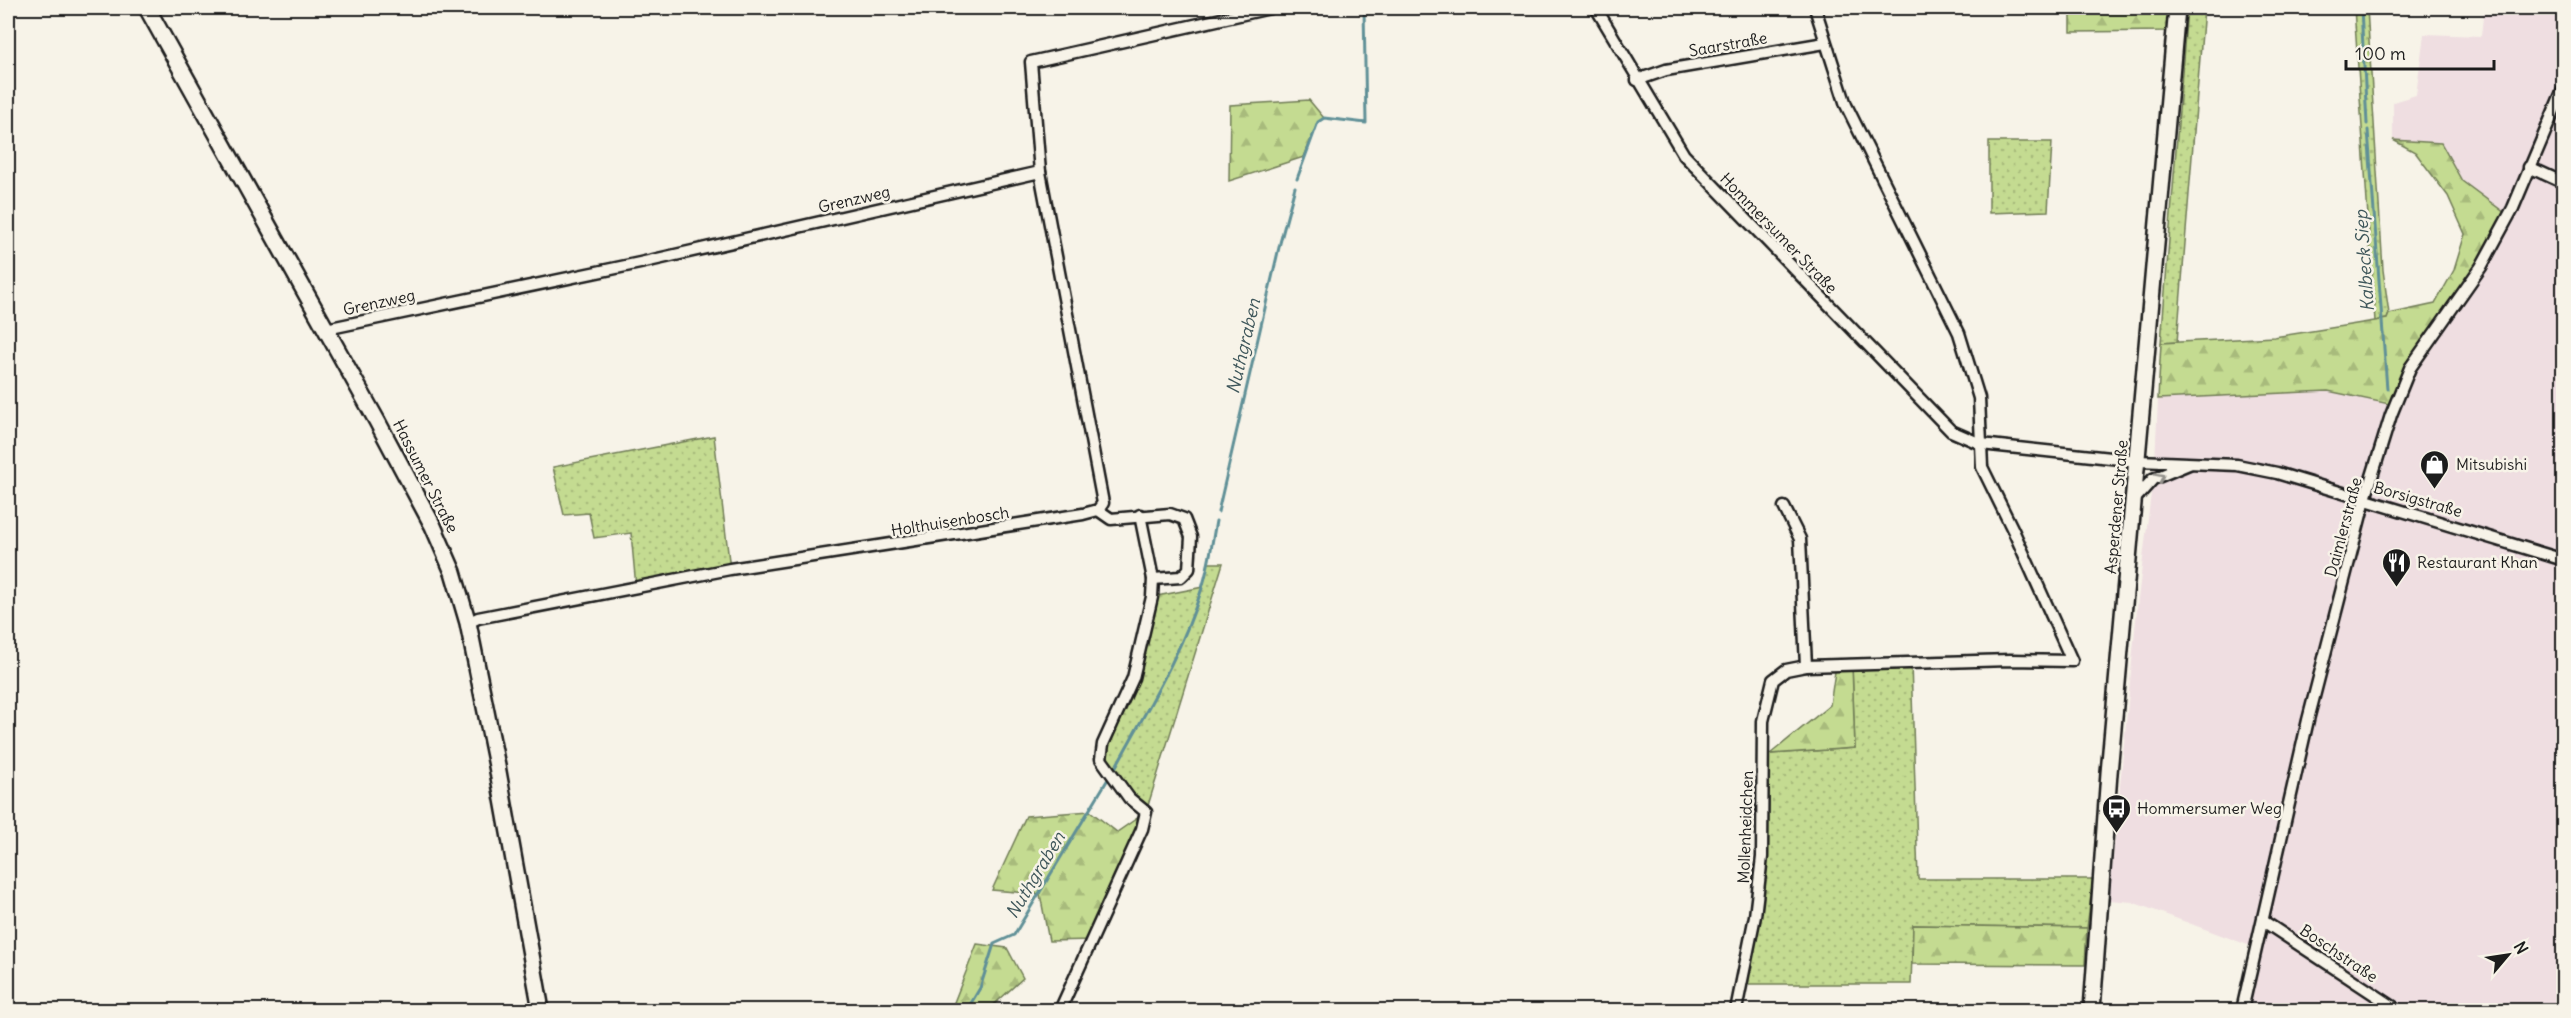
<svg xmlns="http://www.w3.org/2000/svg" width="2571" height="1018" font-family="Delius,sans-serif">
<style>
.built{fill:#efdee1}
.grass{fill:url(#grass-dots);stroke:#707c56;stroke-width:1.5}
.forest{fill:url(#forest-firs);stroke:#707c56;stroke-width:1.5}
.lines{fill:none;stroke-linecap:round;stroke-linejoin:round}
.stream{stroke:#609097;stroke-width:3}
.street-casing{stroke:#1c1c1c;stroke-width:15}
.secondary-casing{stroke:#1c1c1c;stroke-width:20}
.street{stroke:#f7f3e8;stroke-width:10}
.secondary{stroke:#f7f3e8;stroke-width:15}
.oneway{stroke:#94928c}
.labels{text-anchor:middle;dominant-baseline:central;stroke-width:5;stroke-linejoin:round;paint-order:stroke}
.street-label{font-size:16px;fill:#1c1c1c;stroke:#f7f3e8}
.poi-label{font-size:16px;fill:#1c1c1c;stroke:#f7f3e8;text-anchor:start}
.water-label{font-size:18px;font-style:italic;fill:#3e565a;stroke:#f7f3e8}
</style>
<defs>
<pattern id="grass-dots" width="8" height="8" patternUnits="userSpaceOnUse" patternTransform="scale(1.5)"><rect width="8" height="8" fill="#c4db91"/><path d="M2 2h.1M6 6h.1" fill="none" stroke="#a8bb7c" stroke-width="1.8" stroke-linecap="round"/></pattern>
<pattern id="forest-firs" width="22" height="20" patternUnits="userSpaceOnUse" patternTransform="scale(1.5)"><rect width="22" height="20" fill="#c4db91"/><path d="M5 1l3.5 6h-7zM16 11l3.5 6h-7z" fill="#a8bb7c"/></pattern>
</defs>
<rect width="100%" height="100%" fill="#f7f3e8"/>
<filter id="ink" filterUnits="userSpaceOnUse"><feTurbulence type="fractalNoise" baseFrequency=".0167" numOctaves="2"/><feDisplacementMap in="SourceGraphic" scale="12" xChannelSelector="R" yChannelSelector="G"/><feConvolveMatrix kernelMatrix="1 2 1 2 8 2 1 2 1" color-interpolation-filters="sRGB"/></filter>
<g filter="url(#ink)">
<path class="built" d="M 2484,8 L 2563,8 L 2563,1010 L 2242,1010 L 2256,948 L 2132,902 L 2109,900 L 2138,599 L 2155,461 L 2158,399 L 2328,391 L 2394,405 L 2401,390 L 2509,216 L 2462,181 L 2441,143 L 2393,140 L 2393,102 L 2416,95 L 2424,34 L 2481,36 Z"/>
<g class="grass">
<path d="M 2187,8 L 2204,8 L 2177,342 L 2161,343 Z"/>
<path d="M 2354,8 L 2367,8 L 2383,270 L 2389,314 L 2387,319 L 2375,321 Z"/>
<path d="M 1989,142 L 2052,142 L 2048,211 L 1989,213 Z"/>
<path d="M 714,436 L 730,569 L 636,587 L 631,533 L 594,538 L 589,513 L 564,515 L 553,467 Z"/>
<path d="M 1208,563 L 1223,563 L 1146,812 L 1101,760 L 1133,678 L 1152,597 L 1203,587 Z"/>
<path d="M 1911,663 L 1918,879 L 2093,879 L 2087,928 L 1913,925 L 1911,984 L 1741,984 L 1755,916 L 1763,761 L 1770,754 L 1855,748 L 1852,665 Z"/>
</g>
<g class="forest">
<path d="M 2071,8 L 2171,8 L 2169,31 L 2071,32 Z"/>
<path d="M 1309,100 L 1324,118 L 1318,122 L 1304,157 L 1229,181 L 1230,105 Z"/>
<path d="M 2393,140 L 2441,143 L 2462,181 L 2509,216 L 2434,333 L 2394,405 L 2328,391 L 2158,399 L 2161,343 L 2274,337 L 2387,319 L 2389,314 L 2435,304 L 2454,270 L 2465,234 L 2448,196 L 2415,152 Z"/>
<path d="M 1836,665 L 1852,665 L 1855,748 L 1770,754 L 1830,705 Z"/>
<path d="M 1090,811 L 1117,832 L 1146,812 L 1091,940 L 1049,941 L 1040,894 L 992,890 L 1026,816 Z"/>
<path d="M 1913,925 L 2087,928 L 2085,965 L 1912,964 Z"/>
<path d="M 977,944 L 1007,948 L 1023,978 L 988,1010 L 951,1010 Z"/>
</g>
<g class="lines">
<g class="stream">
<path d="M 2361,8 L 2367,124"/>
<path d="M 2368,130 L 2387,389"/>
<path d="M 1297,179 L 1318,122 L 1324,118 L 1366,123 L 1364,8"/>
<path d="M 1218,512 L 1280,243 L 1295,187"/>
<path d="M 1114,770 C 1146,711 1182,653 1202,588 C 1209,567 1212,543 1216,521"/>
<path d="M 967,1010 L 980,988 L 994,944 L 1014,935 L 1108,779"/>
</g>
<defs>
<g id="street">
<path d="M 1596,8 L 1684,155 L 1951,431 L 1981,444 L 2138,461 L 2237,465 L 2277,473 L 2564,560"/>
<path d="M 1637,80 L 1666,70 L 1825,43"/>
<path d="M 2529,167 L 2564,183"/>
<path d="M 326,329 L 640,263 L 1040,172 L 1031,62 L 1270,8"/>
<path d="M 2135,499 L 2153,479 L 2189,464"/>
<path d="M 1784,507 L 1800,539 L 1806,666"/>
<path d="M 1098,510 L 1111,519 L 1170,514 L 1184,519 L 1191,537 L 1189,569 L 1181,577 L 1153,579"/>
<path d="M 468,623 L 478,618 L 730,569 L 1083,514 L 1098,510 L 1103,503 L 1040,172"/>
<path d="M 2263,921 L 2398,1010"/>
<path d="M 1060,1010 L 1142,829 L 1146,812 L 1129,798 L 1101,759 L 1103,744 L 1133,678 L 1152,597 L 1153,579 L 1140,515"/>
<path d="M 1736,1010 L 1755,916 L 1762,857 L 1763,721 L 1773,680 L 1786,670 L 1806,666 L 2010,660 L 2072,661 L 2013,530 L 1982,467 L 1979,398 L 1959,333 L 1846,105 L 1815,8"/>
<path d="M 2242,1010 L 2308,720 L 2365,499 L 2391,415 L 2410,368 L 2481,267 L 2513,208 L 2564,87"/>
</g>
<g id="secondary">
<path d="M 147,8 L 377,421 L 433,526 L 453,572 L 468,623 L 497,766 L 541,1010"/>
<path d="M 2092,1010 L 2109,773 L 2177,8"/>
</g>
</defs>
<use href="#street" class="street-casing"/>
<use href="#secondary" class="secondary-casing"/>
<use href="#street" class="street"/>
<use href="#secondary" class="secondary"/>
</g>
<defs><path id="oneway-chevron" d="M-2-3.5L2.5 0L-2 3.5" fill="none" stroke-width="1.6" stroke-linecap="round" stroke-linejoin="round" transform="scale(1.5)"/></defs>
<use class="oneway" href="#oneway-chevron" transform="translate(2160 477) rotate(-27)"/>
</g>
<defs>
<symbol id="shop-pin" viewBox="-11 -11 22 30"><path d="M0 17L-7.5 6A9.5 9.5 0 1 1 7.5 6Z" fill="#1c1c1c" stroke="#f7f3e8"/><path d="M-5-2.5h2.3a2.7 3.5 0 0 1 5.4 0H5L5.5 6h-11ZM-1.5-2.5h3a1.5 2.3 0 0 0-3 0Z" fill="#fff"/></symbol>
<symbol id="restaurant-pin" viewBox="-11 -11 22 30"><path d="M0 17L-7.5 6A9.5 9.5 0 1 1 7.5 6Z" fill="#1c1c1c" stroke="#f7f3e8"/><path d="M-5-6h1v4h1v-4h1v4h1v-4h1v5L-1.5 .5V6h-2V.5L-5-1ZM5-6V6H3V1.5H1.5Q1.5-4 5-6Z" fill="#fff"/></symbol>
<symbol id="bus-pin" viewBox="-11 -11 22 30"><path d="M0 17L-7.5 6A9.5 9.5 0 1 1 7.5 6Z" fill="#1c1c1c" stroke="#f7f3e8"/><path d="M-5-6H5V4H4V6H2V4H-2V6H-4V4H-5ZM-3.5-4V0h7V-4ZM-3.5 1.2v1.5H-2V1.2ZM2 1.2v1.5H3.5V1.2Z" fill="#fff"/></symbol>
</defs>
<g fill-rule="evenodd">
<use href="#shop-pin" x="2418" y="448" width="33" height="45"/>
<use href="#restaurant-pin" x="2380" y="546" width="33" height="45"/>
<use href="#bus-pin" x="2100" y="792" width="33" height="45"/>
</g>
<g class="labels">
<g class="street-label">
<text transform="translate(1728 44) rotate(-10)">Saarstraße</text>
<text transform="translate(854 199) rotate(-13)">Grenzweg</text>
<text transform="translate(1779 233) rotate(46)">Hommersumer Straße</text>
<text transform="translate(379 302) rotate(-12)">Grenzweg</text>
<text transform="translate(426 476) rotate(63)">Hassumer Straße</text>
<text transform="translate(2418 499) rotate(16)">Borsigstraße</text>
<text transform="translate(2116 507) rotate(-85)">Asperdener Straße</text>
<text transform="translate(950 521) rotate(-9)">Holthuisenbosch</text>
<text transform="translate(2343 527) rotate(-75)">Daimlerstraße</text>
<text transform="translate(1745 827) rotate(-88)">Mollenheidchen</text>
<text transform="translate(2339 953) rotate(34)">Boschstraße</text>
</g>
<g class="poi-label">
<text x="2456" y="464">Mitsubishi</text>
<text x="2417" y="562">Restaurant Khan</text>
<text x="2137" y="808">Hommersumer Weg</text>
</g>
<g class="water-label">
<text transform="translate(2364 261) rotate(-94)">Kalbeck Siep</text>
<text transform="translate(1243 346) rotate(-77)">Nuthgraben</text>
<text transform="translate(1035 875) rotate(-59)">Nuthgraben</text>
</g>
</g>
<rect width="2571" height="1018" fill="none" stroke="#f7f3e8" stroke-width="30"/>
<rect x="15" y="15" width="2541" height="988" fill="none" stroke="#1c1c1c" stroke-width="2" filter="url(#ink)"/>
<g transform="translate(2508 955) rotate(61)" stroke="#f7f3e8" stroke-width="4.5" paint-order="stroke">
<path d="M0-4.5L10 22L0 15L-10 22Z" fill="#1c1c1c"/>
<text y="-9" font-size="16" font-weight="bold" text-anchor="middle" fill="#1c1c1c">N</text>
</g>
<path d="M2346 60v9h148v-9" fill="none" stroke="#1c1c1c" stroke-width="3"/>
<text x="2355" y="60" font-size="18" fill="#1c1c1c" stroke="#f7f3e8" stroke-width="4.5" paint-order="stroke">100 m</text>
</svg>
